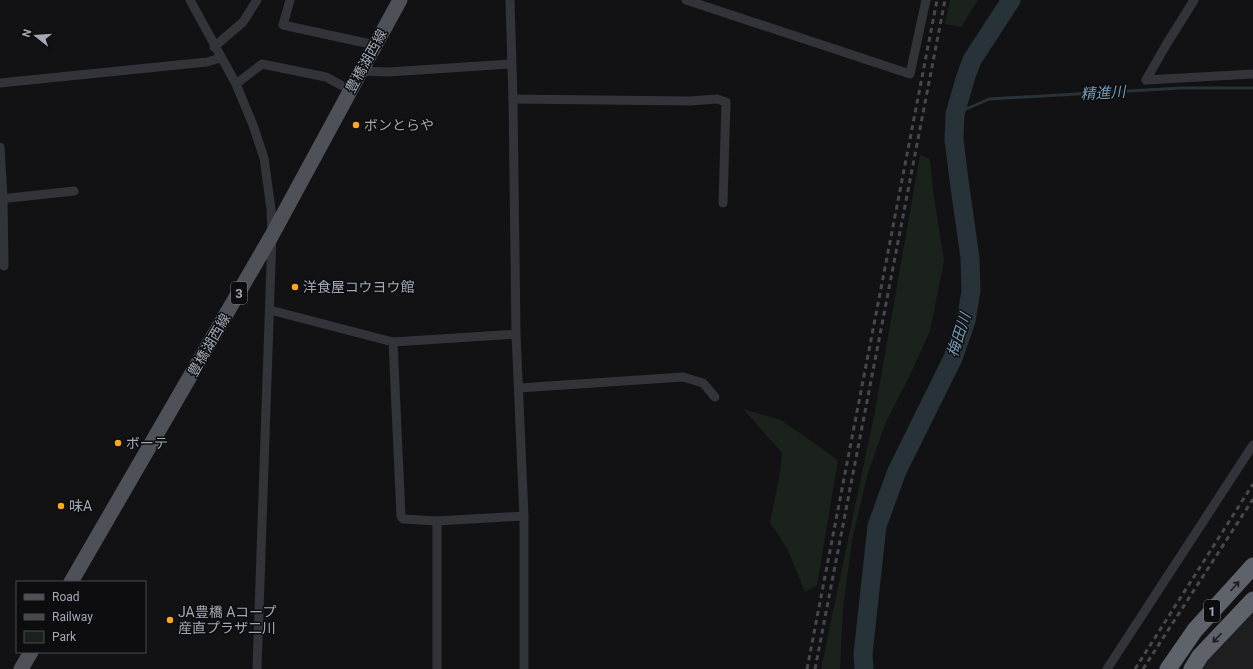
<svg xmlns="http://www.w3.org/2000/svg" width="1253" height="669" font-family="Roboto,'Noto Sans JP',sans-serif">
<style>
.built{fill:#1e1e21}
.green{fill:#1a221b}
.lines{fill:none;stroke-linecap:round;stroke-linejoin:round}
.stream{stroke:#273239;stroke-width:3}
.river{stroke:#273239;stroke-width:19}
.street{stroke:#333439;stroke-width:9}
.primary{stroke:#4f5159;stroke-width:15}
.highway{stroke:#5e626b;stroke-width:17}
.rail{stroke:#46484e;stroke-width:3;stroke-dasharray:5 4;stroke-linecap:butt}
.oneway{stroke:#1d1e21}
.poi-dot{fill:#ffa81f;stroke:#0d0d0f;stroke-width:1.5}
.labels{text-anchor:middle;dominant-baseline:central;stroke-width:3;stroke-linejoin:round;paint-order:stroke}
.shield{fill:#0d0d0f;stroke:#757a84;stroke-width:1}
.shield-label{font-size:13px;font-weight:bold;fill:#a2a9b6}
.street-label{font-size:14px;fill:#a2a9b6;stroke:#0d0d0f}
.poi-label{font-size:14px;fill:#a2a9b6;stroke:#0d0d0f;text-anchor:start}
.water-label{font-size:15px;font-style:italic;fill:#769ab4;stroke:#0d0d0f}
</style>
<rect width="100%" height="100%" fill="#121214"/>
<path class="built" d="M 1253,609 L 1253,669 L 1202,669 L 1209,658 Z"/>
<g class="green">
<path d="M 950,0 L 978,0 L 961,27 L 945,24 Z"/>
<path d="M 920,155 L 930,159 L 933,190 L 944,261 L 930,331 L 909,377 L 886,422 L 867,476 L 852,541 L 843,608 L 840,669 L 821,669 L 875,411 Z"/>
<path d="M 743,409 L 781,420 L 838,460 L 817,585 L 805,592 L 787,548 L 770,523 L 780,473 L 782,453 Z"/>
</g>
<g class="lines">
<path class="stream" d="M 955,114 L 989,99 L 1181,88 L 1253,88"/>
<path class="river" d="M 864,669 L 863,654 L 877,526 L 897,471 L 953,358 L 966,321 L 971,291 L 970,258 L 959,180 L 954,139 L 955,114 L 966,76 L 972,60 L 1011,0"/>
<g class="street">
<path d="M 190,0 L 236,84 L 253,125 L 264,158 L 271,209 L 272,235 L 257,669"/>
<path d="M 290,0 L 283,25 L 375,45"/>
<path d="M 510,0 L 513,99 L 516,334 L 524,516 L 524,669"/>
<path d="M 686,0 L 910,74 L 926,0"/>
<path d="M 214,47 L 243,22 L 257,0"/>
<path d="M 361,71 L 389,72 L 511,64"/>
<path d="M 1146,80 L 1253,74"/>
<path d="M 1146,80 L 1166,45 L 1194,0"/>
<path d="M 0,83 L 207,62 L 220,58"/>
<path d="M 236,84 L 262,64 L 326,77 L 350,90"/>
<path d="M 513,99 L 690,101 L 717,99 L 726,102 L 723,203"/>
<path d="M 0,147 L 3,198 L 4,266"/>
<path d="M 0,199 L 74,191"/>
<path d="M 270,310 L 393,342 L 516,334"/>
<path d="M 393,342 L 401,516 L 403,519 L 437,521 L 524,516"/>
<path d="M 519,388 L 683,377 L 703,383 L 715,397"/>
<path d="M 437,521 L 437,669"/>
<path d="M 1107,669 L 1253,445"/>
</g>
<g class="primary">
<path d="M 71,582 L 272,235 L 361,71 L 400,0"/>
<path d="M 21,669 L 31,652"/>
</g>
<g class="highway">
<path d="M 1168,669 L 1195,630 L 1253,566"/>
<path d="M 1192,669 L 1200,656 L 1253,600"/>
</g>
<g class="rail">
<path d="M 807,669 L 937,0"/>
<path d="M 815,669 L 945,0"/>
<path d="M 1135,669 L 1253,484"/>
<path d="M 1143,669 L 1253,499"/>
</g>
</g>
<defs><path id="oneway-shaft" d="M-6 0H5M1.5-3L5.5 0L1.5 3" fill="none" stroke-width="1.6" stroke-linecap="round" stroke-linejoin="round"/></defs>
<g class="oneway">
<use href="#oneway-shaft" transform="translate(1235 586) rotate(-48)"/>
<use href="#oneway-shaft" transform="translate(1217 638) rotate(133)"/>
</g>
<g class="poi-dot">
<circle cx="356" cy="125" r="4"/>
<circle cx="295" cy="287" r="4"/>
<circle cx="118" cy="443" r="4"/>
<circle cx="61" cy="506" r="4"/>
<circle cx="170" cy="620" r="4"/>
</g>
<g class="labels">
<g class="shield">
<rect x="231" y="282" width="16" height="22" rx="3"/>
<rect x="1204" y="600" width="16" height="22" rx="3"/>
</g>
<g class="shield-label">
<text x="239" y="293">3</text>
<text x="1212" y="611">1</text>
</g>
<g class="street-label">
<text transform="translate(366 61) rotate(-61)">豊橋湖西線</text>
<text transform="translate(209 345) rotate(-60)">豊橋湖西線</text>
</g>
<g class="poi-label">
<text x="364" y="125">ボンとらや</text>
<text x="303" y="287">洋食屋コウヨウ館</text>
<text x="126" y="443">ボーテ</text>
<text x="69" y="506">味A</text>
<text x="178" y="612">JA豊橋 Aコープ<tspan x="178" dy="16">産直プラザ二川</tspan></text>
</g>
<g class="water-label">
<text transform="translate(1103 93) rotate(-3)">精進川</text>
<text transform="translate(959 335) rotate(-72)">梅田川</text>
</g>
</g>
<rect x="16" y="581" width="130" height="72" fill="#0d0d0f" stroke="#494b52"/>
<rect x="24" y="594" width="20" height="6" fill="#4f5159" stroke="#494b52"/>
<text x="52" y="601" font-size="12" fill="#a2a9b6">Road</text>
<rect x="24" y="614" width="20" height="6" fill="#46484e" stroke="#494b52"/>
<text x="52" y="621" font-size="12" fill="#a2a9b6">Railway</text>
<rect x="24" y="631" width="20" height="12" fill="#1a221b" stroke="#494b52"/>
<text x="52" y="641" font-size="12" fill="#a2a9b6">Park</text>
<g transform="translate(36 36) rotate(287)" stroke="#0d0d0f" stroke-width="3" paint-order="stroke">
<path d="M0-3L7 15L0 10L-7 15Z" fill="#a2a9b6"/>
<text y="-6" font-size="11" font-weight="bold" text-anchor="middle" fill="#a2a9b6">N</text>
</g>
</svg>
